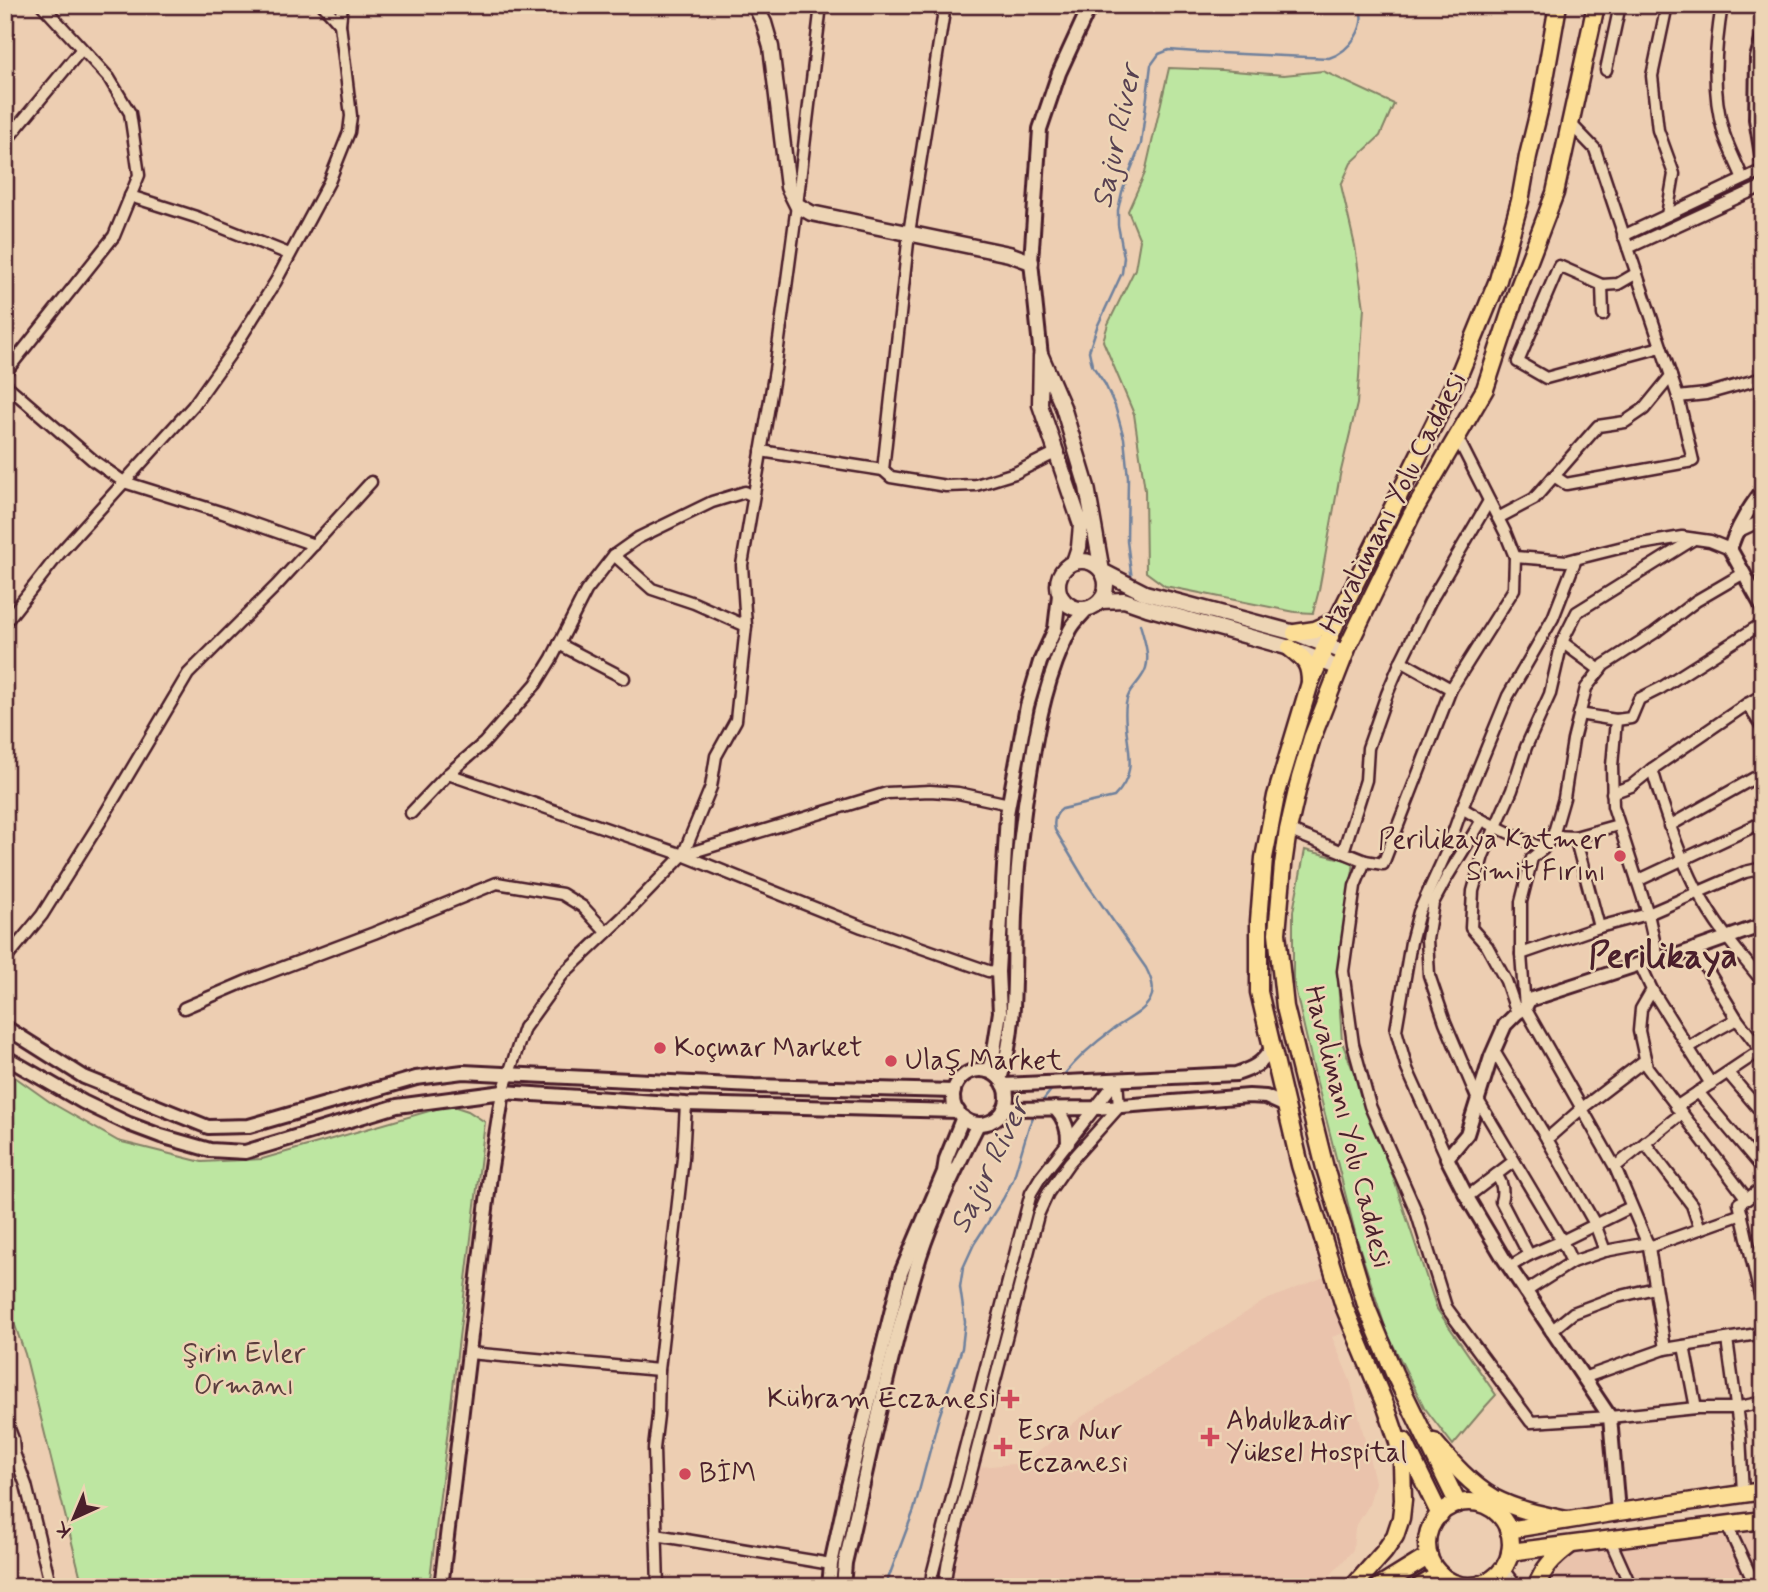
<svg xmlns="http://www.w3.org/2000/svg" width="1768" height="1592" font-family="Mynerve,sans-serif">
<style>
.built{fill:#eac3ac}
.green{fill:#bde6a1;stroke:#848266;stroke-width:2}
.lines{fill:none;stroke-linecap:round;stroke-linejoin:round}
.stream{stroke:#70819c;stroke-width:2.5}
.minor-casing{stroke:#4a1f2b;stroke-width:15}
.tertiary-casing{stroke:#4a1f2b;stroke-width:18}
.secondary-casing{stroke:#4a1f2b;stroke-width:19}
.primary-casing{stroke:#4a1f2b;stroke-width:21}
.trunk-casing{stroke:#4a1f2b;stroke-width:21}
.minor{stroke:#edd5b5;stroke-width:10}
.tertiary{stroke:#edd5b5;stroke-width:12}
.secondary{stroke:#edd5b5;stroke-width:14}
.primary{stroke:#fcde96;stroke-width:16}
.trunk{stroke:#fcde96;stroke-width:16}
.poi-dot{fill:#d1495b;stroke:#edd5b5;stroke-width:2.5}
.labels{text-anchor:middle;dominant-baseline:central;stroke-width:5;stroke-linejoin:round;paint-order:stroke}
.street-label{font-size:28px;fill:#4a1f2b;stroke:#edd5b5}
.poi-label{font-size:28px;fill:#4a1f2b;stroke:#edd5b5;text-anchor:start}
.park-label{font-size:28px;fill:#5b3d3d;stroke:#edd5b5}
.water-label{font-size:30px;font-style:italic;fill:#574051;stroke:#edd5b5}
.district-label{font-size:35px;font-weight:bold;fill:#4a1f2b;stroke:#edd5b5}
</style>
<rect width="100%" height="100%" fill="#edceb2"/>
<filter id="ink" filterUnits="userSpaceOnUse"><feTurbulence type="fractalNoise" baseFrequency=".0143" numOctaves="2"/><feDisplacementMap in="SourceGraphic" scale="14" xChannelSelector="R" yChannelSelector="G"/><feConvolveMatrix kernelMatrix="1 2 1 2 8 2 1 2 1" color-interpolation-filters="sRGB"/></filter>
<g filter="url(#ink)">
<g class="built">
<path d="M 1324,1277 L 1338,1319 L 1344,1333 L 1332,1337 L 1351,1383 L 1375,1482 L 1369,1505 L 1355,1528 L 1353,1550 L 1320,1587 L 951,1587 L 955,1553 L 979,1467 L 1025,1463 L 1080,1418 L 1264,1301 Z"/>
<path d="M 1763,1522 L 1763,1587 L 1550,1587 L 1549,1570 L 1567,1551 Z"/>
</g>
<g class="green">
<path d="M 1169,68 L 1221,70 L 1284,75 L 1323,71 L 1394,104 L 1380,136 L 1351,163 L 1341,185 L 1355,246 L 1364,308 L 1357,404 L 1340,475 L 1319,590 L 1313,613 L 1295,612 L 1165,586 L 1146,572 L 1145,490 L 1134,414 L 1103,341 L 1108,324 L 1135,269 L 1140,240 L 1128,211 L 1145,173 Z"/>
<path d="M 1305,850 L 1354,862 L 1338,980 L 1342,1042 L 1384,1150 L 1437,1309 L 1496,1395 L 1485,1407 L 1453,1445 L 1424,1407 L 1387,1333 L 1357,1240 L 1315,1075 L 1293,979 L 1293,911 Z"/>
<path d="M 5,1070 L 50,1102 L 118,1141 L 202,1162 L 262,1159 L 450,1105 L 468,1111 L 485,1122 L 429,1587 L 83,1587 L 25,1354 L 5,1297 Z"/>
</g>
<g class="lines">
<g class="stream">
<path d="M 1132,580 L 1127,541 L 1128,478 L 1124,438 L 1115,406 L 1105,384 L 1092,365 L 1089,351 L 1097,327 L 1122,273 L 1124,257 L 1118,225 L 1118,210 L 1122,192 L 1141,144 L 1151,65 L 1159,54 L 1169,50 L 1197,52 L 1329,58 C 1350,51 1368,27 1359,5"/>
<path d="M 1062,1077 C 1076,1060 1093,1044 1111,1031 C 1123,1021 1142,1014 1150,1000 C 1156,989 1151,978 1146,968 L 1088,885 L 1055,830 C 1053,821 1055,814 1062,809 L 1114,797 C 1144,768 1121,739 1126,704 C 1127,692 1136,686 1142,676 C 1153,661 1144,640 1140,624"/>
<path d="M 1040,1104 L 1053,1088"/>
<path d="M 885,1587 L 914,1510 L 938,1420 L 962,1348 L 965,1322 L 960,1287 L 963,1268 L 974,1244 L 1003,1199 L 1013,1180 L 1029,1126 L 1035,1113"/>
</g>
<defs>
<g id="minor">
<path d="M 323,5 L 340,24"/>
<path d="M 945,5 L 909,233 L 883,470 L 891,477 L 946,486 L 976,485 L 1015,473 L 1057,452"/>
<path d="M 1667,5 L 1652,76 L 1658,130 L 1674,174 L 1667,215"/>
<path d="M 1722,5 C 1715,48 1711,91 1724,134 C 1729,149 1737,164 1743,179"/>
<path d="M 1606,70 L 1620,5"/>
<path d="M 5,119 L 16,129"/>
<path d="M 5,142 L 81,50"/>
<path d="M 130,196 L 196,217 L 289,254"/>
<path d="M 1623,236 L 1763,170"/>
<path d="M 1628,248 L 1763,186"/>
<path d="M 1637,273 L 1618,284 L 1602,285 L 1559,266 L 1518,362 L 1546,378 L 1661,347"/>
<path d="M 1602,285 L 1603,315"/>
<path d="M 5,373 L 114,236 L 139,175 L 130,113 L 109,78 L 42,5"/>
<path d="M 5,384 L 94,461 L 124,482 L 223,513 L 314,545"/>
<path d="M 1678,397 L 1706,394 L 1763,378"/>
<path d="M 1457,437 L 1505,532 L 1515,557"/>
<path d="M 761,451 L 883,470"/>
<path d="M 1554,476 L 1566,484 L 1693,461 L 1678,397 L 1595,149 L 1570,123"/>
<path d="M 1498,518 L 1534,499 L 1598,426 L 1625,422 L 1644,409 L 1671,376"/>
<path d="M 1735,533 L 1763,520"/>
<path d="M 614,555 L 652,589 L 694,603 L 746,626"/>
<path d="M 5,623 L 59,554 L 193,406 L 233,350 L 276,281 L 329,182 L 349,132 L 351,116 L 340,24 L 342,5"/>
<path d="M 1562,642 L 1600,670"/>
<path d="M 559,644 L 624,678"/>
<path d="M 1401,661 L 1451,689"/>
<path d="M 1763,695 L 1747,704 L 1652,769 C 1664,811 1677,851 1697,890 C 1714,924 1739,953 1763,982"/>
<path d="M 1747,704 L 1763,728"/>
<path d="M 1579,714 L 1616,720 L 1612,766 L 1613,806 L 1648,914 L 1658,958"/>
<path d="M 1616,720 L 1631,718 L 1639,699 L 1661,688 L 1763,623"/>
<path d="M 448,774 L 683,855 L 862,927 L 988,971 L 998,972"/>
<path d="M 1612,793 L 1631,786 L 1652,769"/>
<path d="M 1462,808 L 1482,820 L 1543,849"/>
<path d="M 411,813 L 448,774 L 484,743 L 536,684 L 552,658 L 586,591 L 614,555 L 638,538 L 712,502 L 745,492 L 753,496"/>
<path d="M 1482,820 L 1447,877 L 1433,903 L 1427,939 L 1429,975 L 1445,1022 L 1478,1100 L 1562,1241 L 1572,1262"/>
<path d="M 1669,826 L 1763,773"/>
<path d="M 1288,830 L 1365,861 L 1355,886 L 1343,971 L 1353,1044 L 1370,1106 L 1416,1211 L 1446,1307 L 1531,1422 L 1610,1417 L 1696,1408 L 1735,1408 L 1763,1402"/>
<path d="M 1553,836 L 1575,837 L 1618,825"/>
<path d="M 1575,837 L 1599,927"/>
<path d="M 1343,852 L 1366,780 L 1368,748 L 1387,694 L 1401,661 L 1430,602 L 1489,501"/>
<path d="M 683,855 L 711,787 L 716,756 L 736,720 L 746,626 L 742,565 L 775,370 L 797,205 L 821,5"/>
<path d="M 1365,861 L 1383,864 L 1451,689 L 1514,589 L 1515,557 L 1567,561 L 1623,547 L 1682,537 L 1710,541 L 1730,549"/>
<path d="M 1637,881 L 1763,822"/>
<path d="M 1694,948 L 1737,1019 L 1763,1053"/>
<path d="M 1521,954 L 1599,927 L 1648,914 L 1745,872 L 1763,868"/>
<path d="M 5,960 L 42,915 L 102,819 L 188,674 L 277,585 L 371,482"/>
<path d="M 1640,964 L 1652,990 L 1641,1009 L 1639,1031 L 1647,1067 L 1747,1199"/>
<path d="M 1652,990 L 1711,1084"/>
<path d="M 184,1008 L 247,981 L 374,933 L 497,883 L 562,894 L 583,907 L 606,932"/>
<path d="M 1517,1013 L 1506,981 L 1487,946 L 1471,928 L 1473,891 L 1483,856 L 1512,790 L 1526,747 L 1550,694 L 1562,642 L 1577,612 L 1694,539"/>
<path d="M 1688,1048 L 1715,1031 L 1737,1019"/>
<path d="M 1494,1051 L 1547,1139 L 1595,1224 L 1605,1251"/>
<path d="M 1728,1073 L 1763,1114"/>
<path d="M 503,1092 L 524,1028 L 563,974 L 623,917 L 683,855 L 887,793 L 930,791 L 958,793 L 1009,804"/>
<path d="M 1698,1092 L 1763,1169"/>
<path d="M 1676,1107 L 1761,1050"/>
<path d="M 1547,1139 L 1581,1109 L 1645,1060"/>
<path d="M 1645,1143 L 1692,1205 L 1700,1229"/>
<path d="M 1447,1158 L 1407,1069 L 1396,1030 L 1411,942 L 1419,912 L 1446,853 L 1462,808 L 1508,696 L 1553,618 L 1576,559"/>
<path d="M 1615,1167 L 1681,1114"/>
<path d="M 1496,1175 C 1503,1183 1504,1191 1501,1201 L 1529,1255"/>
<path d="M 1763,1187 L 1747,1199 L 1739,1203 L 1763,1308"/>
<path d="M 1467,1197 L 1514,1161"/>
<path d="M 1649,1247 L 1742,1214"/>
<path d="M 1509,1267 L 1529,1255 L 1562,1241 L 1631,1207"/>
<path d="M 1525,1292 L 1572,1262 L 1605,1251 L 1648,1243"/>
<path d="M 1551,1331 L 1573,1313 L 1613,1298 L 1655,1288"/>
<path d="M 1727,1339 L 1740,1435 L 1743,1493"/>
<path d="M 1684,1346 L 1696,1408"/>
<path d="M 1665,1349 L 1649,1247 L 1615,1167 L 1525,1008 L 1521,954 L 1521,902 L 1532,858 L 1543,849 L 1553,836 L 1564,798 L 1573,740 L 1586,688 L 1604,665 L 1654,633 L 1696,601 L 1744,573"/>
<path d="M 469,1353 L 659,1370"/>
<path d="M 1583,1378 L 1665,1349 L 1763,1333"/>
<path d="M 5,1418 L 13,1439 L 14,1453 L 26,1485 L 51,1587"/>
<path d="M 1727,1525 L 1756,1587"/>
<path d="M 656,1535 L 831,1564"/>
<path d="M 1610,1540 L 1631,1587"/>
<path d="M 658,1587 L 654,1449 L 658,1415 L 659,1370 L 683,1158 L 686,1104"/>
<path d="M 931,1587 L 932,1575 L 1031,1193 L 1040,1178 L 1117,1080"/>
<path d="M 944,1587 L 948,1561 L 1038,1215 L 1048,1193 L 1069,1163 L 1119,1107 L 1117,1080"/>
</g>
<g id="tertiary">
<path d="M 1763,37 L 1757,58 L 1756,119 L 1763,161"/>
<path d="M 1041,356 L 1031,262 L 1040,129 L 1059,73 L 1087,12 L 1100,5"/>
<path d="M 1763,490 C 1749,508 1737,527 1730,549 L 1763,608"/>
<path d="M 5,1027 L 84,1077 L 208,1127 L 249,1126 L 416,1078 L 463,1072 L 754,1086 L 954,1091"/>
<path d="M 5,1057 L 83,1102 L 129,1124 L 161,1136 L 210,1150 L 245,1152 L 397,1106 L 503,1092 L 686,1104 L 958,1111"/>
<circle cx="980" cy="1097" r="27"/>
<path d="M 988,1071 L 993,1057 L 1000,1012 L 998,972 L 1007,814 L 1027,706 L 1040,662 L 1055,629 L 1059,595"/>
<path d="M 1000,1079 C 1018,1027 1013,970 1015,915 C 1017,866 1022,816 1031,767 C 1038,721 1048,673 1070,630 C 1074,622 1081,616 1087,609"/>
<path d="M 1004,1085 L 1236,1074 C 1254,1068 1262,1064 1272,1048"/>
<path d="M 1055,1108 C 1064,1118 1069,1129 1068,1143"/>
<path d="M 1004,1109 L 1096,1108 L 1249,1096 L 1266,1097 L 1286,1106"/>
<path d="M 1618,1512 L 1610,1417 L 1504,1259 L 1467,1197 L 1447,1158 L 1467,1134 L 1491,1057 L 1505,1025 L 1517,1013 L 1525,1008 L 1529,1000 L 1658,958 L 1670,958 L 1763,925"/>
<path d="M 441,1587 L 491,1167 L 503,1092"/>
<path d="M 829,1587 L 831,1564 L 848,1486 L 901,1273 L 944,1172 L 946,1159 L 963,1117"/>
<path d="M 843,1587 L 845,1563 C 869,1461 889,1356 920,1256 C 935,1210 957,1167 978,1124"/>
</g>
<g id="secondary">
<path d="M 755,5 L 764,23 L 771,47 L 788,187 L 797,205 L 811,213 L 1009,254 L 1031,262"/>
<circle cx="1082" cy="585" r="24"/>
<path d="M 1074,562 L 1079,547 L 1081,525 L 1040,405 L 1041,356 L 1063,407 L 1087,487 L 1102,571 L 1145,593 L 1295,633 L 1346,653"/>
<path d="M 1101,601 L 1124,600 L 1147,608 L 1290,648 L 1339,668"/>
<path d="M 1502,1570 L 1515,1587"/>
<path d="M 1481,1585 L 1483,1587"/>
</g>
<g id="primary">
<path d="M 1508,1530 L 1618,1512 L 1763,1491"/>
<path d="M 1510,1552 L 1763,1520"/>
<path d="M 1536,1587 C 1544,1567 1552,1559 1569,1546"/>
</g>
<g id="trunk">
<path d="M 1295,633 L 1315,630 L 1337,620"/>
<path d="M 1290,648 C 1305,660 1310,663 1310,683"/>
<path d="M 1404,1441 L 1440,1515"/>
<path d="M 1434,1442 C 1452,1463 1471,1485 1494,1498 C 1517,1510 1543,1515 1567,1520"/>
<circle cx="1469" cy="1544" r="42"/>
<path d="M 1458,1504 L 1394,1373 L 1367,1308 L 1325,1168 L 1285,1007 L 1277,933 L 1283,865 L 1288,830 L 1300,778 L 1312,738 L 1348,646 L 1412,514 L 1485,389 L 1517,292 L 1555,193 L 1596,5"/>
<path d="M 1353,1587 L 1384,1552 L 1395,1536 L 1401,1518 L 1403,1500 L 1402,1463 L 1398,1442 L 1386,1407 L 1345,1309 L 1300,1165 L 1259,992 L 1259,921 L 1264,858 L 1276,796 L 1310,683 L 1337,620 L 1461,370 L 1498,280 L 1520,201 L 1528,156 L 1540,107 L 1558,5"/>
<path d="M 1379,1587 L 1429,1556"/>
<path d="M 1419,1587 L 1440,1574"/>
</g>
</defs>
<use href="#minor" class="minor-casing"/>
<use href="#tertiary" class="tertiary-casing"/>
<use href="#secondary" class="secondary-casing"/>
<use href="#primary" class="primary-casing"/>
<use href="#trunk" class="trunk-casing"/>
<use href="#minor" class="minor"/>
<use href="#tertiary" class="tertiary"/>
<use href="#secondary" class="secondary"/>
<use href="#primary" class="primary"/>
<use href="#trunk" class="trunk"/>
</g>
</g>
<g class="poi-dot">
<circle cx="1620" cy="856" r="7"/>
<circle cx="660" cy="1048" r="7"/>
<circle cx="891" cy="1061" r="7"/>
<path d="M1006.5 1388.5h7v7h7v7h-7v7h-7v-7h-7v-7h7z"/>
<path d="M1206.5 1426.5h7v7h7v7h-7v7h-7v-7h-7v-7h7z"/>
<path d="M999.5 1436.5h7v7h7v7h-7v7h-7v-7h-7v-7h7z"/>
<circle cx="685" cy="1474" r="7"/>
</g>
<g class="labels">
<g class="street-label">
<text transform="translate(1394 503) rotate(-63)">Havalimanı Yolu Caddesi</text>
<text transform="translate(1347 1127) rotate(76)">Havalimanı Yolu Caddesi</text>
</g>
<g class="poi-label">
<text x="1606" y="840" text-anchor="end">Perilikaya Katmer<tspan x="1606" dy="32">Simit Fırını</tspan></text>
<text x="674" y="1048">Koçmar Market</text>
<text x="905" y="1061">Ulaş Market</text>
<text x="996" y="1399" text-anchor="end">Kübram Eczanesi</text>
<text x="1226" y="1421">Abdulkadir<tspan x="1226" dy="32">Yüksel Hospital</tspan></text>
<text x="1017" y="1431">Esra Nur<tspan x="1017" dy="32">Eczanesi</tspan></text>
<text x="699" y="1474">BİM</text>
</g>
<g class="park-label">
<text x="244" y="1354">Şirin Evler<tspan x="244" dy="32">Ormanı</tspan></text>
</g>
<g class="water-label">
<text transform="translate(1117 137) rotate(-78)">Sajur River</text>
<text transform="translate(990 1166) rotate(-64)">Sajur River</text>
</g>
<g class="district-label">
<text x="1663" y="957">Perilikaya</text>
</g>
</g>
<rect width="1768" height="1592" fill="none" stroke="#edd5b5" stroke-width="28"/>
<rect x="14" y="14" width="1740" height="1564" fill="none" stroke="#4a1f2b" stroke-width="2.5" filter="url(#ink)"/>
<g transform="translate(74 1518) rotate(224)" stroke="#edd5b5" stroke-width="5" paint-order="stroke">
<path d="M0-5L12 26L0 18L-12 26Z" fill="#4a1f2b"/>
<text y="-10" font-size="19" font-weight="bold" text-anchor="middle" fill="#4a1f2b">K</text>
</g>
</svg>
